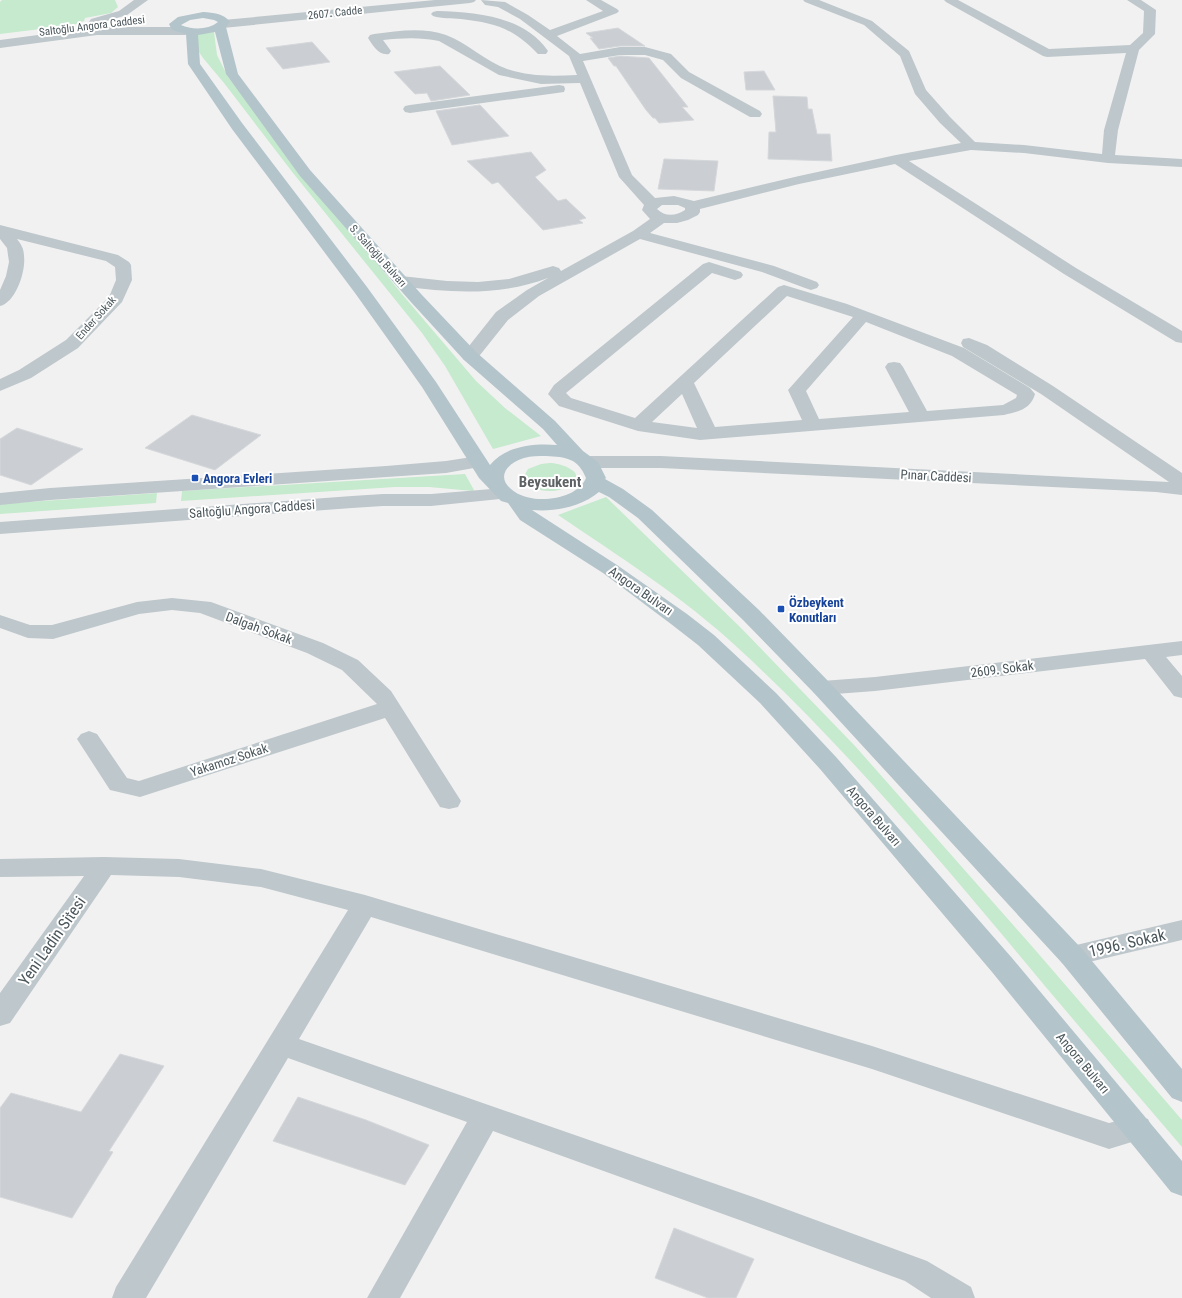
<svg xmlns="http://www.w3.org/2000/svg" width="1182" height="1298" font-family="'Roboto Condensed',sans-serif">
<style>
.green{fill:#c5eacd}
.building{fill:#cbced2;stroke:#d5d8db}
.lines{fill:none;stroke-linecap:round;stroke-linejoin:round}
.minor{fill:#bec7cb;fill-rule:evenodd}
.major{fill:#b4c4cb;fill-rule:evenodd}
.transit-dot{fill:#1a4fb4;stroke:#fff;stroke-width:1.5}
.labels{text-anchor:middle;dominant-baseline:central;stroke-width:4;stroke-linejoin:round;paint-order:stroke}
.far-street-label{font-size:11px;fill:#4a565b;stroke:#fff}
.street-label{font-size:13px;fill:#4a565b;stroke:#fff}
.transit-label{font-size:13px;font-weight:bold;fill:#164399;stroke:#fff;text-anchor:start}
.quarter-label{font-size:15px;font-weight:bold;fill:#5e6264;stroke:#fff}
.near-street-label{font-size:16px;fill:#4a565b;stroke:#fff}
</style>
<rect width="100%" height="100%" fill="#f2f1f1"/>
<g class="green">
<path d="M 2,0 L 115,0 L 118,7 L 111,13 L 85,18 L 84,21 L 73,25 L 0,34 L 0,2 Z"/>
<path d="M 214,32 L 217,55 L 228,77 L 401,293 L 476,381 L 505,408 L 541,436 L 493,449 L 445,366 L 422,333 L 293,173 L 224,83 L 203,58 L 187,34 Z"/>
<path d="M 550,463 C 561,463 590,473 569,486 C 556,494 531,493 523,478 L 528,469 L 541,464 Z"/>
<path d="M 465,474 L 474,490 L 473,491 L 429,487 L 395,487 L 181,501 L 182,491 Z"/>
<path d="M 157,493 L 156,503 L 0,514 L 0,504 Z"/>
<path d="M 606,497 L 740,627 L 855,746 L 1030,944 L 1182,1120 L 1182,1147 C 1123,1078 1063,1008 1005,938 C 921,838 835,737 738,648 C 683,597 620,557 558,515 Z"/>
</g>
<g class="building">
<path d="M 618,28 L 645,46 L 620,46 L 599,49 L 590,38 L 593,38 L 586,33 Z"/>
<path d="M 312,42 L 330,62 L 283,69 L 266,48 Z"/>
<path d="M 620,56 L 649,58 L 688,107 L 682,107 L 694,120 L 659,123 L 655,118 L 653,118 L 646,110 L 616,66 L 614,66 L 608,58 Z"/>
<path d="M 440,66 L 470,95 L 431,101 L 427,93 L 415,94 L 394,72 Z"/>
<path d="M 764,71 L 775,90 L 746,90 L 744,72 Z"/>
<path d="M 773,96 L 807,97 L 808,109 L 812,109 L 817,134 L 830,134 L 832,161 L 768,159 L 769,132 L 776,132 Z"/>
<path d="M 480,105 L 509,136 L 452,145 L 436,111 Z"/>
<path d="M 531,152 L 546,170 L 535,177 L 558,201 L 566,199 L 586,218 L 579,220 L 583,223 L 543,230 L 498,182 L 492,184 L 467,161 Z"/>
<path d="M 664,159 L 718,161 L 714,191 L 658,189 Z"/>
<path d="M 192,415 L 261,435 L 215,470 L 145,448 Z"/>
<path d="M 17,428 L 83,449 L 31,485 L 0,475 L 0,439 Z"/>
<path d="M 120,1054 L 164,1066 L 109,1151 L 113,1152 L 72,1218 L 0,1197 L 0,1108 L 11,1093 L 81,1112 Z"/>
<path d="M 298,1097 L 366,1120 L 429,1145 L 405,1185 L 273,1141 Z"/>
<path d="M 674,1228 L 754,1259 L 736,1298 L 708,1298 L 655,1278 Z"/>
</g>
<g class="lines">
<g class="minor">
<path d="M 134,0 L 148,0 L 127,15 L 100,23 L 97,27 L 185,27 L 189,28 L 191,31 L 189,34 L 185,35 L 97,35 L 0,48 L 0,40 L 91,28 L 87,25 L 91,19 L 119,11 Z"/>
<path d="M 435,0 L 476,0 L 474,2 L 470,3 L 223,28 L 219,26 L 217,24 L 219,22 L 223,20 Z"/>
<path d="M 481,0 L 505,2 L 528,15 L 550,30 L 603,11 L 586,0 L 601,0 L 617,9 L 619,11 L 617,13 L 557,36 L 580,54 L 620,47 L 645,47 L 671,54 L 689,72 L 760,111 L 762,114 L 760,117 L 750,117 L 681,78 L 663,60 L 645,55 L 620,55 L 583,61 L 632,175 L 655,198 L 674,196 L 694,201 L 799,176 L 896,155 L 961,143 L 940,123 L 915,94 L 900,56 L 864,25 L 805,2 L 803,0 L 819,0 L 872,21 L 909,51 L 926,90 L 950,117 L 975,142 L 1024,145 L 1102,154 L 1104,130 L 1126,53 L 1047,57 L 1043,56 L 946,2 L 944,0 L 958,0 L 1049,49 L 1130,45 L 1143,33 L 1144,11 L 1127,0 L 1141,0 L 1156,10 L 1155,34 L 1139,50 L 1118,130 L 1115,155 L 1182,159 L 1182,167 L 1108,163 L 1024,153 L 971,150 L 909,161 L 1076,268 L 1182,331 L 1182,343 L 1176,342 L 1064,274 L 895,164 L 799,184 L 700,209 L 700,212 L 698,215 L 688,220 L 677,223 L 664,223 L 650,233 L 774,266 L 817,282 L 819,285 L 817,288 L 811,290 L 805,288 L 762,272 L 640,239 L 539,296 L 508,320 L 476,360 L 470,361 L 464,360 L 461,356 L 496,312 L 527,290 L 548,278 C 500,296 451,293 401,286 L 395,284 L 393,281 L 395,278 L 401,276 L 447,281 L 478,282 L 509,279 L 553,266 L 559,268 L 561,271 L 633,231 L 650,219 L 642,210 L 644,205 L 619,177 L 580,83 L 541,84 L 499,75 L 439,41 C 420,37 402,38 383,40 L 391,51 L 389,54 C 379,56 373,46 368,38 L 370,35 L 374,34 C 398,31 423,27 446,35 C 468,43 486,62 507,69 C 530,77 553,76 577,75 L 569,56 L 520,19 L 498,7 L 485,5 ZM 662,205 L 678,205 L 685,208 L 685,210 C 676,216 665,217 657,209 Z"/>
<path d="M 437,11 C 475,12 524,16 548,51 L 546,54 L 538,54 C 513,28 495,23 461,19 C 452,18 442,19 433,16 L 431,14 L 433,12 Z"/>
<path d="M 559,85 L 564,86 L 565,89 L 564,92 L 410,113 L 405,112 L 403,109 L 405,106 L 410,105 Z"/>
<path d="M 0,225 L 118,255 L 129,262 L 131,265 L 132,280 L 122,302 L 78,348 L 31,378 L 0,391 L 0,379 L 19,370 L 66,340 L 109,297 L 116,280 L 115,267 L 106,261 L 17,239 C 21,244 24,249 24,256 C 26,271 16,302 0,306 L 0,290 L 6,276 L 9,262 L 7,248 L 0,239 Z"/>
<path d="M 709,262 L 741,272 L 743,275 L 741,278 L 735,280 L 712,273 L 566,393 L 571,398 L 635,418 L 778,287 L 784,285 L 847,304 L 964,348 L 1030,388 L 1035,394 C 1031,409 1018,412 1004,415 L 700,440 L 638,431 L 559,406 L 548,394 L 554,385 L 703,264 ZM 787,296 L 853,317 L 788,390 L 802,420 L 715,427 L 694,383 ZM 866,322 L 952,356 L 1017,395 L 1016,398 L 1003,405 L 927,411 L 903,367 L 900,363 L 894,362 L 888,363 L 885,367 L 909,412 L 819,419 L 806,391 ZM 682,394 L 697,428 L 652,422 Z"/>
<path d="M 969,338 L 987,345 L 1053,386 L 1182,473 L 1182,495 L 1156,492 L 661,468 L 588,468 L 581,466 L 579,462 L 581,458 L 588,456 L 661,456 L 1169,482 L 1041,394 L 963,347 L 961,343 L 963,339 Z"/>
<path d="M 478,456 L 485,458 L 487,462 L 485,466 L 446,473 L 50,500 L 0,505 L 0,493 L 50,488 L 386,466 L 446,461 Z"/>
<path d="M 504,488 L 511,490 L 514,494 L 511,498 L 431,506 L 383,506 L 352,508 L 0,534 L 0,522 L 352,496 L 383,494 L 431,494 Z"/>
<path d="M 172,598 L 211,602 L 323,643 L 358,660 L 391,691 L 461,801 L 458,807 L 449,809 L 440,807 L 385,718 L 140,797 L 110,790 L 77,739 L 81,734 L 89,731 L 97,734 L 127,778 L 139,781 L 377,704 L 342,670 L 307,653 L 200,613 L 172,610 L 139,614 L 53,639 L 28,638 L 0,628 L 0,615 L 30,625 L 52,625 L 137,602 Z"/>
<path d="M 1182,641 L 1182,655 L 1166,657 L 1182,676 L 1182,698 L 1174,696 L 1145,659 L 875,691 L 822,695 L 814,693 L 811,688 L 814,683 L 822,681 L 875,677 Z"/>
<path d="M 104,857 L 179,859 L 261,869 L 365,895 L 872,1046 L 1109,1123 L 1137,1116 L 1148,1119 L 1152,1128 L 1148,1137 L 1109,1149 L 872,1069 L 371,917 L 299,1039 L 753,1197 L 927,1261 L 971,1287 L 975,1298 L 931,1298 L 905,1281 L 745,1222 L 493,1131 L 400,1298 L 367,1298 L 467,1122 L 288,1058 L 146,1298 L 112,1298 L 116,1287 L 348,910 L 261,887 L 179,877 L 111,875 L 10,1023 L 0,1026 L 0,993 L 84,876 L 0,877 L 0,859 Z"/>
<path d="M 1182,920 L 1182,940 L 1072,966 L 1062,963 L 1058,956 L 1062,949 L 1072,946 Z"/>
</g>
<path class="major" d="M 203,12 C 214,13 223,13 230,22 L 226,27 L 238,74 L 310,170 L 422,295 L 476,352 L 555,421 L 583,451 L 598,462 L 606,478 L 605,479 L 623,489 L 652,510 L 759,610 L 830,683 L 1082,949 L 1182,1069 L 1182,1102 L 1172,1098 L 1062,963 L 814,693 L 743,620 L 638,518 L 609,497 L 599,492 C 581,507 555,512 532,510 L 617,565 L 687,614 L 714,635 L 776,693 L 836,757 L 1012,958 L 1182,1161 L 1182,1196 L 1171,1192 L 992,972 L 820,769 L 760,703 L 698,645 L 671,624 L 603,573 L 520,520 L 508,503 L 501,501 L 479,478 L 422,387 L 355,293 L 232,129 L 188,64 L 186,34 L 172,30 L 169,24 L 178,17 ZM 203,18 L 214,20 L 218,22 C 208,30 192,30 181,25 L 190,20 ZM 215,32 L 226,74 L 300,176 L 410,301 L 464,360 L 543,429 L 557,445 C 534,443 505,446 490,465 L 436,382 L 367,287 L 242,123 L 200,64 L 198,35 ZM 546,456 C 566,457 578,458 586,478 C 577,500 534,505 515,492 C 495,479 505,464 524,458 C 531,456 539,456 546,456 Z"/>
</g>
<g class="transit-dot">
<rect x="191" y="474" width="8" height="8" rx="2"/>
<rect x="777" y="605" width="8" height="8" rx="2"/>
</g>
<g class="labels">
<g class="far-street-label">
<text transform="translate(335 13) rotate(-6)">2607. Cadde</text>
<text transform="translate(92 26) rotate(-7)">Saltoğlu Angora Caddesi</text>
<text transform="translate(378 256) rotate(48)">S. Saltoğlu Bulvarı</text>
<text transform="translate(96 318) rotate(-48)">Ender Sokak</text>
</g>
<g class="street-label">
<text transform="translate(936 476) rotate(3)">Pınar Caddesi</text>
<text transform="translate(252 509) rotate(-4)">Saltoğlu Angora Caddesi</text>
<text transform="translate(641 591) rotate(35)">Angora Bulvarı</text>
<text transform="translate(259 628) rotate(20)">Dalgah Sokak</text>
<text transform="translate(1002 669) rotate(-7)">2609. Sokak</text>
<text transform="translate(229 760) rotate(-18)">Yakamoz Sokak</text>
<text transform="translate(874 816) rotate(49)">Angora Bulvarı</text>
<text transform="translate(1083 1063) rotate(50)">Angora Bulvarı</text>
</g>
<g class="transit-label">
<text x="203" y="478">Angora Evleri</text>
<text x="789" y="602">Özbeykent<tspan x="789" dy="15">Konutları</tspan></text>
</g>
<g class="quarter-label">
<text x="550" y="482">Beysukent</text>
</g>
<g class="near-street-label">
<text transform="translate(52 941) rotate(-55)">Yeni Ladin Sitesi</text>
<text transform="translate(1127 943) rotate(-13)">1996. Sokak</text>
</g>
</g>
</svg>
